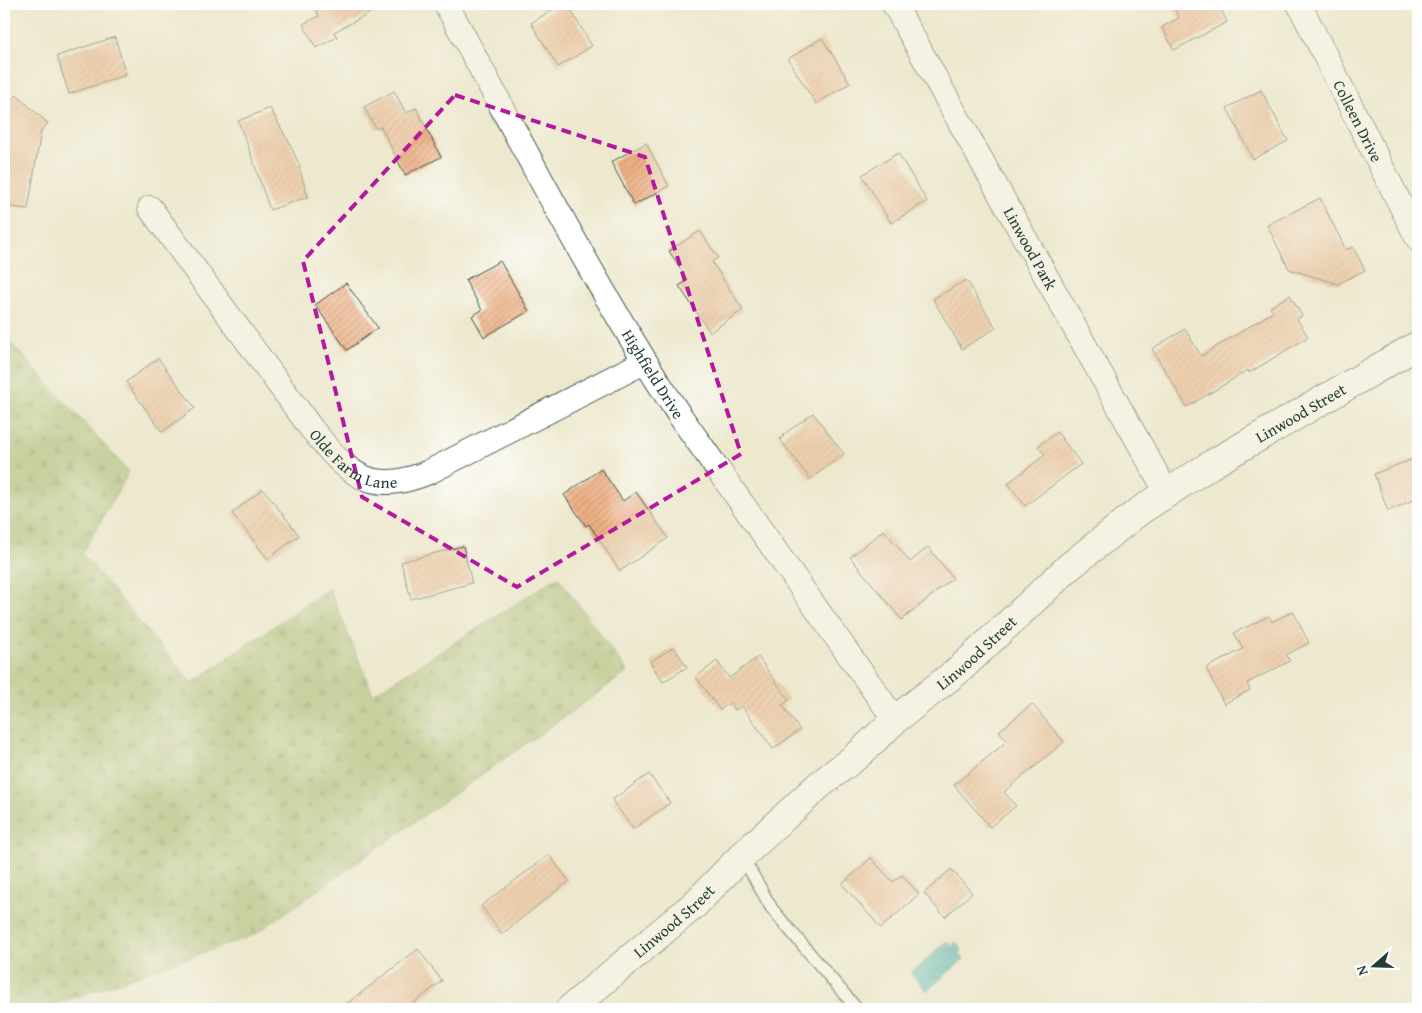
<svg xmlns="http://www.w3.org/2000/svg" width="1422" height="1013" font-family="'Gentium Book Plus',serif">
<style>
.forest{fill:url(#forest-firs);stroke:#5e7a4e}
.water{fill:url(#water-ripples);stroke:#2e7675}
.building{fill:url(#building-hatch)}
.lines{fill:none;stroke-linecap:round;stroke-linejoin:round}
.service-casing{stroke:#3e574b;stroke-width:14}
.minor-casing{stroke:#3e574b;stroke-width:26}
.tertiary-casing{stroke:#3e574b;stroke-width:30}
.service{stroke:#fff;stroke-width:11}
.minor{stroke:#fff;stroke-width:24}
.tertiary{stroke:#fff;stroke-width:28}
.marked{fill:none;stroke:#b5179e;stroke-width:4;stroke-dasharray:10 6;stroke-linejoin:round}
.labels{text-anchor:middle;dominant-baseline:central;stroke-width:4;stroke-linejoin:round;paint-order:stroke}
.street-label{font-size:16px;fill:#1f3d34;stroke:#fff}
</style>
<defs>
<pattern id="forest-firs" width="22" height="20" patternUnits="userSpaceOnUse" patternTransform="scale(1.25)"><rect width="22" height="20" fill="#9cb668"/><path d="M5 1l3.5 6h-7zM16 11l3.5 6h-7z" fill="#7f9556"/></pattern>
<pattern id="water-ripples" width="26" height="14" patternUnits="userSpaceOnUse" patternTransform="scale(1.25)"><rect width="26" height="14" fill="#3eb0b6"/><path d="M2 4q2-2 4 0t4 0M15 11q2-2 4 0t4 0" fill="none" stroke="#339095"/></pattern>
<pattern id="building-hatch" width="6" height="6" patternUnits="userSpaceOnUse" patternTransform="scale(1.25)"><rect width="6" height="6" fill="#efb185"/><path d="M-1 1l2-2M0 6l6-6M5 7l2-2" fill="none" stroke="#c1916e"/></pattern>
</defs>
<rect width="100%" height="100%" fill="#fff"/>
<filter id="ink" filterUnits="userSpaceOnUse"><feTurbulence type="fractalNoise" baseFrequency=".02" numOctaves="2"/><feDisplacementMap in="SourceGraphic" scale="10" xChannelSelector="R" yChannelSelector="G"/><feConvolveMatrix kernelMatrix="1 2 1 2 8 2 1 2 1" color-interpolation-filters="sRGB"/></filter>
<filter id="wash" filterUnits="userSpaceOnUse"><feTurbulence type="fractalNoise" baseFrequency=".0096" numOctaves="4" result="noise"/><feDisplacementMap in="SourceGraphic" scale="20" xChannelSelector="R" yChannelSelector="G"/><feGaussianBlur stdDeviation="1.12" result="paint"/><feColorMatrix in="noise" values="0 0 0 0 0 0 0 0 0 0 0 0 0 0 0 0 0 1.4 0 .05"/><feComposite in="paint" operator="in"/></filter>
<g filter="url(#wash)">
<rect width="100%" height="100%" fill="#ede8ce"/>
<path class="forest" d="M 4,335 L 129,472 L 82,554 L 192,683 L 329,588 L 373,694 L 558,577 L 628,672 L 254,935 L 41,1009 L 4,1009 Z"/>
<path class="water" d="M 947,941 L 952,947 L 956,942 L 962,950 L 959,953 L 964,959 L 927,991 L 911,973 Z"/>
<g id="blocks">
<g class="building">
<path d="M 313,4 L 387,4 L 334,32 L 337,37 L 316,48 L 303,24 L 319,16 Z"/>
<path d="M 562,4 L 567,4 L 592,46 L 558,67 L 531,23 Z"/>
<path d="M 1172,4 L 1218,4 L 1227,22 L 1174,50 L 1162,27 L 1179,18 Z"/>
<path d="M 115,37 L 126,75 L 69,94 L 57,56 Z"/>
<path d="M 822,38 L 850,83 L 816,104 L 788,59 Z"/>
<path d="M 1261,90 L 1288,141 L 1253,159 L 1227,108 Z"/>
<path d="M 394,91 L 406,113 L 416,108 L 441,157 L 405,175 L 381,127 L 376,129 L 364,107 Z"/>
<path d="M 16,95 L 48,123 L 41,131 L 28,209 L 4,206 L 4,153 L 7,131 L 4,128 L 4,110 Z"/>
<path d="M 270,108 L 291,146 L 300,167 L 299,167 L 308,197 L 270,210 L 248,146 L 238,121 Z"/>
<path d="M 646,143 L 669,186 L 634,205 L 611,162 Z"/>
<path d="M 898,153 L 927,201 L 891,223 L 862,175 Z"/>
<path d="M 1320,198 L 1346,250 L 1353,247 L 1365,270 L 1338,284 L 1289,269 L 1267,225 Z"/>
<path d="M 700,231 L 718,258 L 712,262 L 743,310 L 710,332 L 679,286 L 688,280 L 669,251 Z"/>
<path d="M 500,261 L 529,311 L 484,337 L 472,316 L 482,310 L 465,280 Z"/>
<path d="M 966,280 L 996,328 L 962,349 L 933,299 Z"/>
<path d="M 346,283 L 378,328 L 347,350 L 315,305 Z"/>
<path d="M 1290,295 L 1302,316 L 1297,319 L 1308,337 L 1249,373 L 1248,370 L 1187,407 L 1152,349 L 1185,329 L 1201,356 L 1273,312 L 1270,307 Z"/>
<path d="M 158,358 L 195,408 L 162,432 L 126,382 Z"/>
<path d="M 813,413 L 844,454 L 810,479 L 780,439 L 784,436 L 783,435 Z"/>
<path d="M 1057,432 L 1081,464 L 1025,506 L 1008,483 L 1045,455 L 1038,446 Z"/>
<path d="M 1418,457 L 1418,498 L 1388,511 L 1374,474 Z"/>
<path d="M 601,469 L 623,501 L 636,492 L 668,538 L 620,571 L 589,524 L 586,526 L 564,495 Z"/>
<path d="M 263,489 L 299,535 L 268,559 L 232,513 Z"/>
<path d="M 884,530 L 910,562 L 928,547 L 953,578 L 902,620 L 850,557 Z"/>
<path d="M 463,546 L 472,583 L 411,599 L 401,562 Z"/>
<path d="M 1293,611 L 1309,643 L 1286,655 L 1290,661 L 1247,683 L 1250,690 L 1224,704 L 1206,668 L 1243,649 L 1234,633 L 1269,616 L 1272,622 Z"/>
<path d="M 674,647 L 687,667 L 663,682 L 650,662 Z"/>
<path d="M 758,657 L 789,700 L 782,705 L 800,730 L 773,749 L 742,706 L 735,710 L 731,702 L 720,710 L 696,677 L 717,661 L 729,678 Z"/>
<path d="M 1032,704 L 1064,742 L 1004,792 L 1016,806 L 990,827 L 954,785 L 1007,741 L 999,731 Z"/>
<path d="M 649,774 L 670,803 L 633,829 L 612,800 Z"/>
<path d="M 549,855 L 569,881 L 502,934 L 481,906 Z"/>
<path d="M 871,858 L 893,882 L 902,875 L 919,894 L 881,928 L 842,884 Z"/>
<path d="M 951,869 L 972,893 L 945,917 L 924,893 Z"/>
<path d="M 418,949 L 442,981 L 406,1009 L 340,1009 Z"/>
</g>
</g>
</g>
<g filter="url(#ink)">
<use href="#blocks" fill-opacity="0" stroke="#3e574b" stroke-width="1"/>
<g class="lines">
<defs>
<path id="service" d="M 742,856 L 772,909 L 857,1009"/>
<g id="minor">
<path id="s1" d="M 446,4 C 521,141 592,282 678,413 L 895,720"/>
<path id="s2" d="M 894,4 L 1167,493"/>
<path id="s3" d="M 1299,4 L 1418,239"/>
<path id="s4" d="M 150,208 L 311,428 C 347,473 369,497 429,472 L 644,362"/>
</g>
<g id="tertiary">
<path id="s5" d="M 570,1009 L 694,905 L 742,856 L 818,786 L 858,755 L 895,720 L 960,669 L 1070,566 L 1138,512 L 1212,464 L 1418,345"/>
</g>
</defs>
<use href="#service" class="service-casing"/>
<use href="#minor" class="minor-casing"/>
<use href="#tertiary" class="tertiary-casing"/>
<use href="#service" class="service"/>
<use href="#minor" class="minor"/>
<use href="#tertiary" class="tertiary"/>
</g>
</g>
<path d="M0 0H1422V1013H0ZM 455,95 L 645,157 L 741,454 L 517,587 L 362,497 L 303,261 Z" fill="#ede8ce" fill-opacity=".55" fill-rule="evenodd"/>
<path class="marked" d="M 455,95 L 645,157 L 741,454 L 517,587 L 362,497 L 303,261 Z"/>
<g class="labels">
<g class="street-label">
<text stroke="none"><textPath href="#s3" startOffset="131">Colleen Drive</textPath></text>
<text stroke="none"><textPath href="#s2" startOffset="280">Linwood Park</textPath></text>
<text stroke="none"><textPath href="#s1" startOffset="424">Highfield Drive</textPath></text>
<text stroke="none"><textPath href="#s5" startOffset="946">Linwood Street</textPath></text>
<text stroke="none"><textPath href="#s4" startOffset="328">Olde Farm Lane</textPath></text>
<text stroke="none"><textPath href="#s5" startOffset="541">Linwood Street</textPath></text>
<text stroke="none"><textPath href="#s5" startOffset="136">Linwood Street</textPath></text>
</g>
</g>
<rect width="1422" height="1013" fill="none" stroke="#fff" stroke-width="20"/>
<g transform="translate(1374 966) rotate(250)" stroke="#ffffff" stroke-width="4" paint-order="stroke">
<path d="M0-4L9 19L0 12L-9 19Z" fill="#1f3d34"/>
<text y="-8" font-size="14" font-weight="bold" text-anchor="middle" fill="#1f3d34">N</text>
</g>
</svg>
